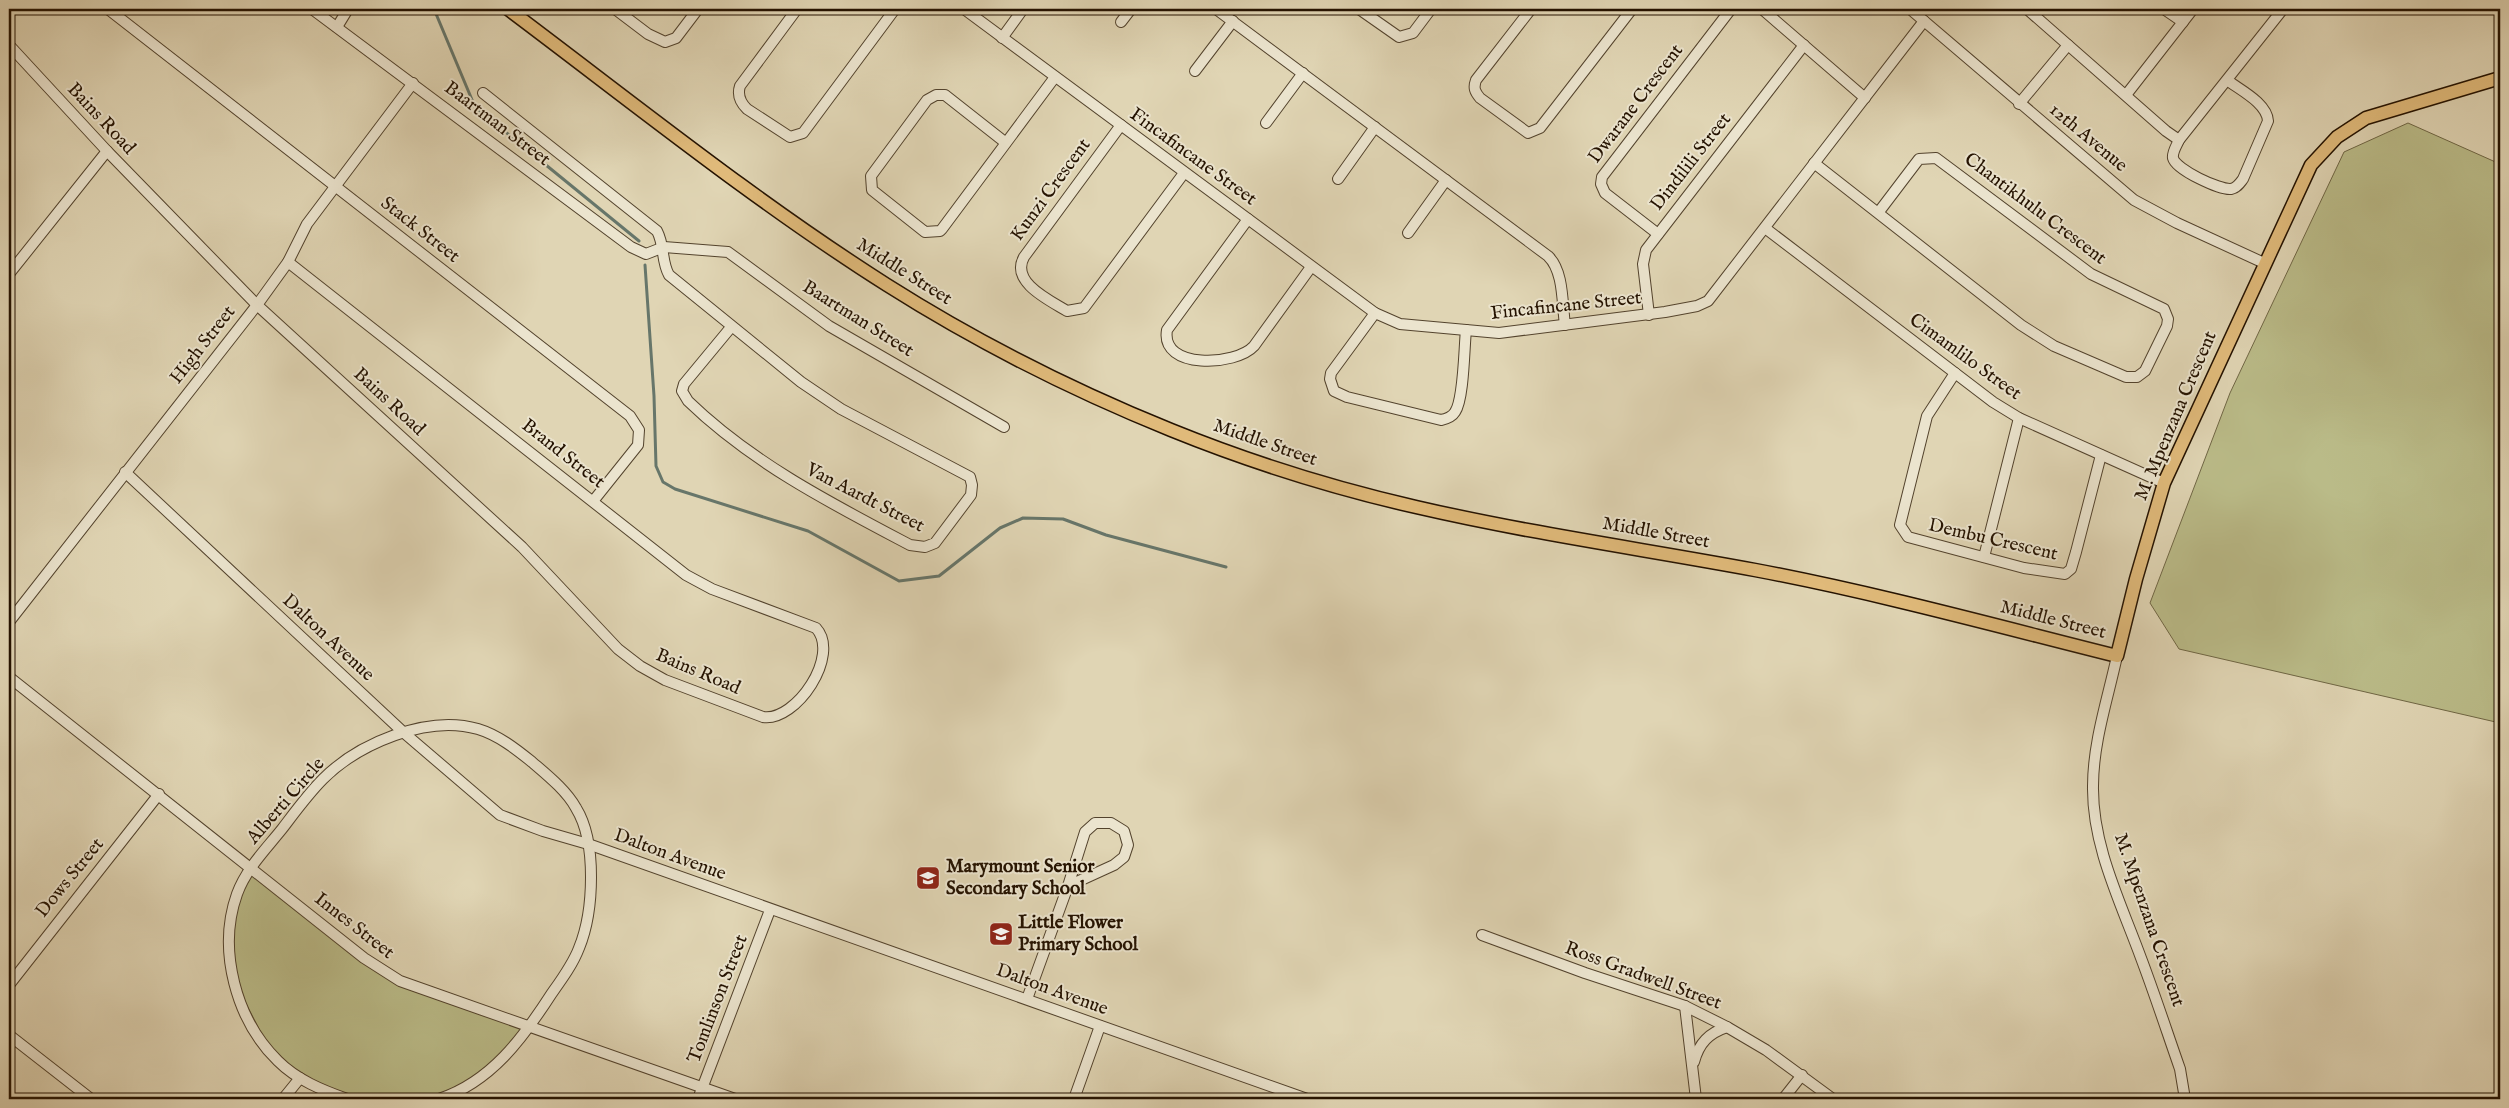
<svg xmlns="http://www.w3.org/2000/svg" width="2509" height="1108" font-family="'IM FELL English',serif">
<style>
.green{fill:#babb88;stroke:#6f6644}
.lines{fill:none;stroke-linecap:round;stroke-linejoin:round}
.stream{stroke:#67766a;stroke-width:3}
.minor-casing{stroke:#53432d;stroke-width:12}
.major-casing{stroke:#241200;stroke-width:15}
.minor{stroke:#ebe4ce;stroke-width:10}
.major{stroke:#e0ba7a;stroke-width:12}
.labels{text-anchor:middle;dominant-baseline:central;stroke-width:4;stroke-linejoin:round;paint-order:stroke}
.street-label{font-size:19px;fill:#241200;stroke:#ebe4ce}
.poi-label{font-size:19px;font-weight:bold;fill:#241200;stroke:#ebe4ce;text-anchor:start}
</style>
<rect width="100%" height="100%" fill="#e0d5b4"/>
<filter id="stains"><feTurbulence type="fractalNoise" baseFrequency=".004" numOctaves="4"/><feColorMatrix values="0 0 0 0 .2 0 0 0 0 .09 0 0 0 0 .02 0 0 0 .5 -.17"/></filter>
<radialGradient id="worn" r=".72"><stop offset=".6" stop-color="#630" stop-opacity="0"/><stop offset="1" stop-color="#630" stop-opacity=".3"/></radialGradient>
<g class="green">
<path d="M 2408,123 L 2500,164 L 2500,723 L 2179,649 L 2150,603 L 2230,393 L 2344,152 Z"/>
<path d="M 245,865 L 383,976 L 528,1028 L 495,1062 L 451,1094 L 436,1099 L 344,1099 L 277,1064 L 232,976 L 235,892 Z"/>
</g>
<g class="lines">
<g class="stream">
<path d="M 434,9 L 475,107 L 639,241"/>
<path d="M 645,265 L 654,396 L 656,466 L 663,482 L 675,489 L 808,531 L 899,581 L 939,576 L 1000,528 L 1023,518 L 1063,519 L 1106,535 L 1226,567"/>
</g>
<defs>
<g id="minor">
<path d="M 108,9 L 630,416 L 639,430 L 638,445 L 594,500"/>
<path d="M 312,9 L 631,247 L 646,254 L 664,247 L 728,252 L 829,326 L 1004,427"/>
<path d="M 615,9 L 648,34 L 665,42 L 676,38 L 698,9"/>
<path d="M 797,9 L 740,86 C 737,95 740,102 747,109 L 790,137 L 803,133 L 895,9"/>
<path d="M 964,9 L 1375,313 L 1400,324 L 1499,333 L 1665,312 L 1697,306 L 1708,301 L 1924,21"/>
<path d="M 1216,9 L 1548,256 C 1564,271 1562,304 1565,325"/>
<path d="M 1359,9 L 1399,37 L 1413,33 L 1431,9"/>
<path d="M 1531,9 L 1476,80 C 1473,88 1475,92 1480,98 L 1528,133 L 1540,128 L 1632,9"/>
<path d="M 1762,9 L 1865,98"/>
<path d="M 1910,9 L 2134,200 L 2177,223 L 2264,263"/>
<path d="M 2027,9 L 2166,131 L 2179,140"/>
<path d="M 2164,9 L 2183,22"/>
<path d="M 1121,22 L 1131,9"/>
<path d="M 337,27 L 348,9"/>
<path d="M 1002,38 L 1023,9"/>
<path d="M 9,45 L 107,151 L 257,305 L 522,547 L 618,649 L 640,666 L 665,680 L 763,717 C 796,722 841,655 816,628 L 712,589 L 686,575 L 288,262"/>
<path d="M 1195,71 L 1233,21"/>
<path d="M 2227,80 C 2240,90 2267,103 2268,121 L 2243,179 C 2240,183 2237,188 2231,189 C 2220,190 2176,170 2173,158 C 2172,152 2177,145 2179,140 L 2283,9"/>
<path d="M 483,93 L 657,231 C 665,246 661,261 669,275 L 801,382 L 841,409 L 970,477 L 972,485 L 971,495 L 935,543 L 925,547 L 910,545 C 832,504 752,463 688,401 L 682,391 L 684,384 L 732,326"/>
<path d="M 2126,95 L 2193,9"/>
<path d="M 2019,104 L 2068,45"/>
<path d="M 1266,123 L 1303,73"/>
<path d="M 1121,125 L 1024,257 C 1010,282 1049,300 1067,311 L 1084,308 L 1184,173"/>
<path d="M 1006,143 L 945,95 L 936,95 L 927,100 L 871,176 L 872,190 L 925,232 L 940,231 L 942,229 L 1055,77"/>
<path d="M 1814,163 L 2021,325 L 2054,346 L 2126,377 L 2137,377 L 2145,371 L 2167,326 L 2168,319 L 2164,309 L 2091,274 L 1936,158 L 1919,159 L 1878,213"/>
<path d="M 1338,179 L 1375,127"/>
<path d="M 1248,219 L 1167,330 C 1160,370 1236,366 1254,346 L 1311,267"/>
<path d="M 1765,228 L 1993,402 L 2019,418 L 2164,483"/>
<path d="M 1408,233 L 1446,180"/>
<path d="M 1658,234 L 1605,193 L 1601,184 L 1602,177 L 1731,9"/>
<path d="M 9,274 L 107,151"/>
<path d="M 1375,313 L 1331,373 L 1330,379 L 1334,391 L 1347,397 L 1441,420 C 1446,419 1452,417 1455,412 C 1464,399 1464,348 1466,330"/>
<path d="M 1649,315 L 1643,264 L 1646,250 L 1804,45"/>
<path d="M 1955,373 L 1927,416 L 1900,525 L 1908,537 L 2024,568 L 2065,574 L 2071,569 L 2076,552 L 2101,455"/>
<path d="M 125,472 L 403,732 L 500,815 L 543,831 L 588,844 L 1307,1099"/>
<path d="M 1984,557 L 2019,418"/>
<path d="M 9,622 L 257,305 L 288,262 L 307,224 L 413,83"/>
<path d="M 2117,656 C 2108,698 2093,742 2093,786 C 2092,846 2121,903 2141,958 C 2155,995 2167,1032 2180,1069 L 2185,1099"/>
<path d="M 9,677 L 364,958 L 400,981 L 735,1099"/>
<path d="M 1482,935 L 1585,973 L 1685,1006 L 1727,1027 L 1766,1050 L 1833,1099"/>
<path d="M 9,985 L 159,794"/>
<path d="M 1027,999 L 1068,886 L 1085,832 L 1095,823 L 1111,823 L 1124,831 L 1128,845 L 1124,857 L 1114,865 L 1068,886"/>
<path d="M 1685,1006 L 1696,1099"/>
<path d="M 9,1035 L 91,1099"/>
<path d="M 1694,1062 C 1699,1043 1709,1033 1727,1027"/>
<path d="M 283,1099 L 300,1078"/>
<path d="M 347,1099 C 322,1090 297,1080 278,1061 C 236,1020 217,950 237,894 C 246,869 266,849 282,829 C 295,812 308,794 323,779 C 358,744 427,714 478,729 C 498,735 516,749 532,762 C 547,775 566,790 576,808 C 597,842 594,911 579,948 C 573,964 562,979 552,993 C 523,1038 491,1082 439,1099"/>
<path d="M 698,1099 L 770,910"/>
<path d="M 1074,1099 L 1100,1026"/>
<path d="M 1783,1099 L 1802,1075"/>
</g>
<path id="major" d="M 508,9 C 632,102 756,202 887,285 C 977,342 1072,390 1171,430 C 1250,462 1333,488 1416,507 C 1528,533 1642,549 1755,570 C 1877,593 1997,626 2117,656 L 2136,579 L 2164,483 L 2311,165 L 2337,137 L 2366,118 L 2500,78"/>
</defs>
<use href="#minor" class="minor-casing"/>
<use href="#major" class="major-casing"/>
<use href="#minor" class="minor"/>
<use href="#major" class="major"/>
</g>
<defs>
<symbol id="school-square" viewBox="-11 -11 22 22"><rect x="-9" y="-9" width="18" height="18" rx="4" fill="#8f2418" stroke="#ebe4ce"/><path d="M0-5L7-2L0 1L-7-2ZM-4 1L0 2.5L4 1V4Q0 6-4 4Z" fill="#fff"/></symbol>
</defs>
<g fill-rule="evenodd">
<use href="#school-square" x="914" y="864" width="28" height="28"/>
<use href="#school-square" x="987" y="920" width="28" height="28"/>
</g>
<g class="labels">
<g class="street-label">
<text transform="translate(1636 104) rotate(-53)">Dwarane Crescent</text>
<text transform="translate(101 119) rotate(47)">Bains Road</text>
<text transform="translate(497 124) rotate(37)">Baartman Street</text>
<text transform="translate(2088 138) rotate(40)">12th Avenue</text>
<text transform="translate(1193 157) rotate(36)">Fincafincane Street</text>
<text transform="translate(1691 162) rotate(-52)">Dindilili Street</text>
<text transform="translate(1051 190) rotate(-54)">Kunzi Crescent</text>
<text transform="translate(2035 209) rotate(37)">Chantikhulu Crescent</text>
<text transform="translate(420 230) rotate(38)">Stack Street</text>
<text transform="translate(904 272) rotate(32)">Middle Street</text>
<text transform="translate(1566 306) rotate(-6)">Fincafincane Street</text>
<text transform="translate(858 319) rotate(32)">Baartman Street</text>
<text transform="translate(203 345) rotate(-52)">High Street</text>
<text transform="translate(1965 357) rotate(36)">Cimamlilo Street</text>
<text transform="translate(389 402) rotate(43)">Bains Road</text>
<text transform="translate(2176 416) rotate(-67)">M. Mpenzana Crescent</text>
<text transform="translate(1265 443) rotate(19)">Middle Street</text>
<text transform="translate(563 454) rotate(38)">Brand Street</text>
<text transform="translate(865 498) rotate(27)">Van Aardt Street</text>
<text transform="translate(1656 533) rotate(10)">Middle Street</text>
<text transform="translate(1993 540) rotate(13)">Dembu Crescent</text>
<text transform="translate(2053 620) rotate(14)">Middle Street</text>
<text transform="translate(328 638) rotate(43)">Dalton Avenue</text>
<text transform="translate(698 672) rotate(23)">Bains Road</text>
<text transform="translate(286 801) rotate(-49)">Alberti Circle</text>
<text transform="translate(670 855) rotate(20)">Dalton Avenue</text>
<text transform="translate(70 878) rotate(-51)">Dows Street</text>
<text transform="translate(2149 920) rotate(71)">M. Mpenzana Crescent</text>
<text transform="translate(354 926) rotate(38)">Innes Street</text>
<text transform="translate(1643 976) rotate(20)">Ross Gradwell Street</text>
<text transform="translate(1052 990) rotate(20)">Dalton Avenue</text>
<text transform="translate(718 999) rotate(-69)">Tomlinson Street</text>
</g>
<g class="poi-label">
<text x="946" y="867">Marymount Senior<tspan x="946" dy="22">Secondary School</tspan></text>
<text x="1018" y="923">Little Flower<tspan x="1018" dy="22">Primary School</tspan></text>
</g>
</g>
<rect width="2509" height="1108" fill="none" stroke="#e0d5b4" stroke-width="30"/>
<rect x="10" y="10" width="2489" height="1088" fill="none" stroke="#241200" stroke-width="2.5"/>
<rect x="15" y="15" width="2479" height="1078" fill="none" stroke="#241200"/>
<rect width="100%" height="100%" filter="url(#stains)"/>
<rect width="100%" height="100%" fill="url(#worn)"/>
</svg>
